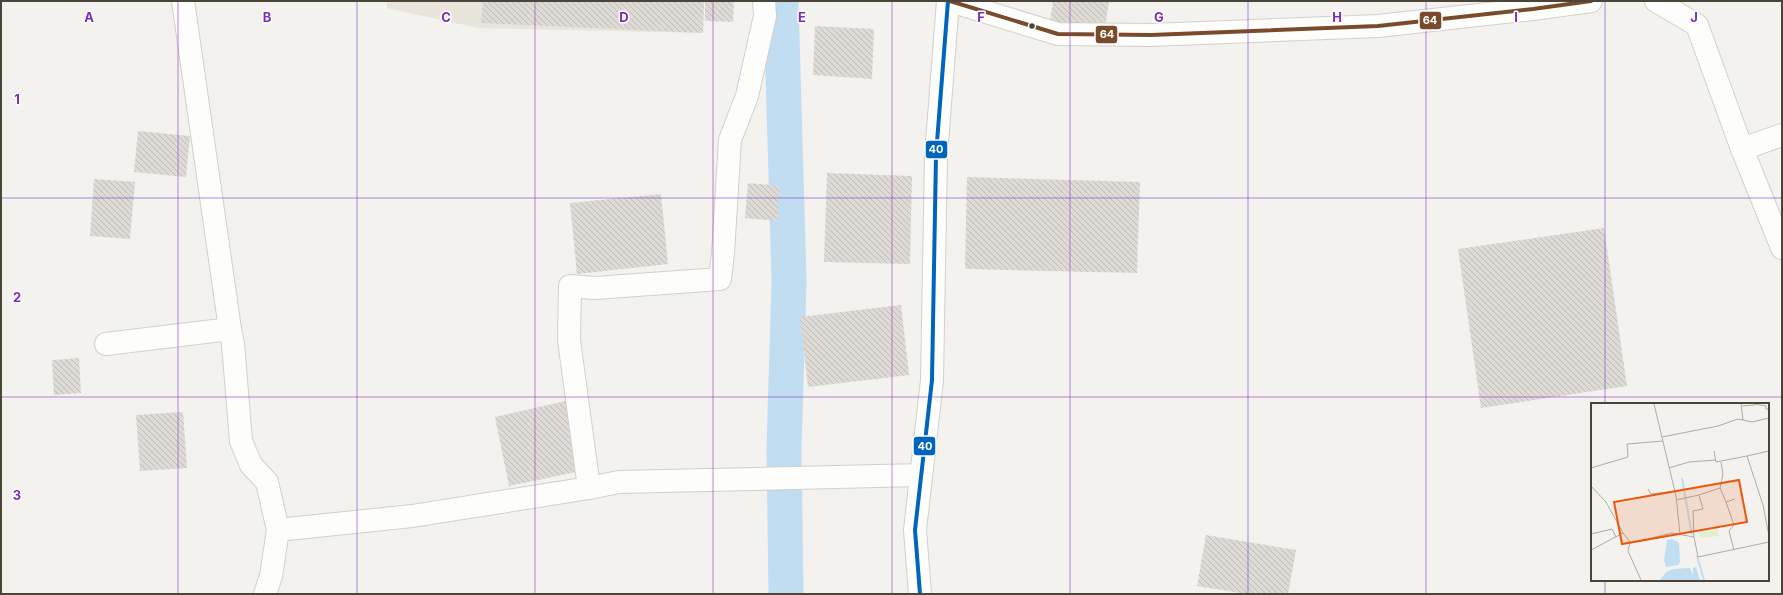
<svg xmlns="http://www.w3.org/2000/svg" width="1783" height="595" font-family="Inter,sans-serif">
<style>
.education{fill:#eae5da}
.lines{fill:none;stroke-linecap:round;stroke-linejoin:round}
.canal{stroke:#c0ddf1;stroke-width:35}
.building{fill:url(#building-back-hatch)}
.minor-casing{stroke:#d2d0cb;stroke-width:24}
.minor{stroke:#fdfdfc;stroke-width:22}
.bus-1-casing{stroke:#fff;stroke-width:7}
.bus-2-casing{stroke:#fff;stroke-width:7}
.bus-1{stroke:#7a4b2a;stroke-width:4}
.bus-2{stroke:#0065bd;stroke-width:4}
.grid{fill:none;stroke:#7b2cbf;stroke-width:1;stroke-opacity:0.55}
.bus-dot{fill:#4b4439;stroke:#fff;stroke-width:1.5}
.inset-river{fill:none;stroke:#c0ddf1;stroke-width:2}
.inset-road{fill:none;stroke:#b0aca6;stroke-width:1}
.view{fill:#e8590c;fill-opacity:0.15;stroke:#e8590c;stroke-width:2}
.inset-edge{fill:none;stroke:#4b4439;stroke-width:2}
.grid-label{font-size:13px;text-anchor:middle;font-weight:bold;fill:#7b2cbf;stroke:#fff;stroke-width:3;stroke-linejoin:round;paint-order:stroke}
.line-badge{stroke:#fff;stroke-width:1.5}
.badge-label{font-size:11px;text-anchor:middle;font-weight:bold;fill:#fff}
</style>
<defs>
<pattern id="building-back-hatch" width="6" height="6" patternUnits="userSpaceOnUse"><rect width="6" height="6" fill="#dedbd6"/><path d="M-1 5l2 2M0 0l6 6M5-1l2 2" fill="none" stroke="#c0bdb8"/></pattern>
</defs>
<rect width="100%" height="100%" fill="#f4f2ee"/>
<path class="education" d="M 387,1 L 704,1 L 703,33 L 478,28 L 387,8 Z"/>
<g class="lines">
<path class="canal" d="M 781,1 L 789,281 L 784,448 L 786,594"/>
</g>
<g class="building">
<path d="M 483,1 L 704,1 L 703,33 L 481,23 Z"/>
<path d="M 705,1 L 734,1 L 733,22 L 705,21 Z"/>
<path d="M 1053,1 L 1109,1 L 1105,28 L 1050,21 Z"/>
<path d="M 815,26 L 874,29 L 872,79 L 813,75 Z"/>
<path d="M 138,131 L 190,136 L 186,177 L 134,172 Z"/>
<path d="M 827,173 L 912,176 L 910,264 L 824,262 Z"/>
<path d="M 967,177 L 1140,182 L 1137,273 L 965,269 Z"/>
<path d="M 94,179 L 135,182 L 130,239 L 90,236 Z"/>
<path d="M 748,183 L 780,186 L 777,221 L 745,218 Z"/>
<path d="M 661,194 L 668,264 L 577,274 L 570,203 Z"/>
<path d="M 1604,228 L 1627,386 L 1481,408 L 1458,249 Z"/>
<path d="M 901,305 L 909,375 L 808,387 L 800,317 Z"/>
<path d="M 79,358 L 81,393 L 54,395 L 52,360 Z"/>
<path d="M 566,401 L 581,471 L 509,486 L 495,417 Z"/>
<path d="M 183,412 L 187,468 L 140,471 L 136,415 Z"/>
<path d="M 1206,535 L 1296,550 L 1288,594 L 1246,594 L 1197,586 Z"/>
</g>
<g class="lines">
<defs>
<g id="minor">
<path d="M 183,1 L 230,329"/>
<path d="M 764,1 L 765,16 L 747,96 L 730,140 L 723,253 L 720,279 L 595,288 L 570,286 L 569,340 L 589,488 L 619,482 L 921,475"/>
<path d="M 950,1 L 1058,34 L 1151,35 L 1378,26 L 1533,9 L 1591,1"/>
<path d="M 1656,1 L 1697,25 L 1742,149 L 1782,135"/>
<path d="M 1742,149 L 1782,248"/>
<path d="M 106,344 L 230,329 L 233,344 L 241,441 L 251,465 L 267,482 L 278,530"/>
<path d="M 265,594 L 271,576 L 278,530 L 412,516 L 589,488"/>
<path d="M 920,594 L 915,530 L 932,380 L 936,155 L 948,1"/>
</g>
</defs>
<use href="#minor" class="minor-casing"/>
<use href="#minor" class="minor"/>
<defs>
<path id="bus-1" d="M 950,1 L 1058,34 L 1151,35 L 1378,26 L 1533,9 L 1591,1"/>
<path id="bus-2" d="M 920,594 L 915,530 L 932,380 L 936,155 L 948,1"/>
</defs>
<use href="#bus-1" class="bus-1-casing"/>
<use href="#bus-2" class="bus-2-casing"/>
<use href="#bus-1" class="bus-1"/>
<use href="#bus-2" class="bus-2"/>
</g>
<path class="grid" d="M 178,1 L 178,594M 357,1 L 357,594M 535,1 L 535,594M 713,1 L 713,594M 892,1 L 892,594M 1070,1 L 1070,594M 1248,1 L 1248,594M 1426,1 L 1426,594M 1605,1 L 1605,404M 1,198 L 1782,198M 1,397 L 1782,397M 1605,580 L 1605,594"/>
<circle class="bus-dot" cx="1032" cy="26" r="3.5"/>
<g transform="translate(1591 403)">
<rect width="178" height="178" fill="#f4f2ee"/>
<path d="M 126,125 L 128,133 L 109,135 L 108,128 Z" fill="#e1eecf"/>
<path d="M 81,136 L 88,140 L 89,159 L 87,162 L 75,164 L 73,157 L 76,137 ZM 105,164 L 109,177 L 69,177 L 75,169 L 82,166 L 99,165 L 102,173 L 102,165 Z" fill="#c0ddf1"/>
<path class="inset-river" d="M 91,75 L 101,132M 106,153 L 113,177"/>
<path class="inset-road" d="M 63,1 L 85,93 L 89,131M 150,1 L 152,17M 163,1 L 175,3 L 175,6 L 178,6M 151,3 L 164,2M 71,34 L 127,23 L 147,16 L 161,19 L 178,15M 123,48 L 125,59 L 156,53M 178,48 L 156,53 L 172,102 L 178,133M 0,65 L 37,54 L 36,41 L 72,38M 78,65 L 98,59 L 125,57M 0,83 L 15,99 L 32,130M 129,85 L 135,99 L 144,96M 57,86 L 60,91 L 84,88M 108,92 L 129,85 L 132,71 L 130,59M 85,97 L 108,92 L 112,106 L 102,108 L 103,134M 135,99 L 143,122 L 138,128 L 143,147M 0,131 L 21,126 L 25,134M 39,139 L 37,148 L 50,177M 0,147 L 32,130 L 40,140 L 81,130 L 103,134 L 107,154 L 178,139"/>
<path class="view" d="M 148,77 L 156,119 L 31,141 L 23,99 Z"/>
<rect width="178" height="178" class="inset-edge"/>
</g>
<g class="grid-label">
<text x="89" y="22">A</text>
<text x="267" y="22">B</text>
<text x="446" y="22">C</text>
<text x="624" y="22">D</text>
<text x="802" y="22">E</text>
<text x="981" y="22">F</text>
<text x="1159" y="22">G</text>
<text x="1337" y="22">H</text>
<text x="1516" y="22">I</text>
<text x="1694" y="22">J</text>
<text x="17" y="104">1</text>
<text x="17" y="302">2</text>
<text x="17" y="500">3</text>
</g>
<g class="line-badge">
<rect x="1419" y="11" width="23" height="19" rx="4" fill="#7a4b2a"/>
<rect x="1095" y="25" width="23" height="19" rx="4" fill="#7a4b2a"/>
<rect x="925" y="140" width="23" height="19" rx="4" fill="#0065bd"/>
<rect x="913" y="436" width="23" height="20" rx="4" fill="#0065bd"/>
</g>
<g class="badge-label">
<text x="1430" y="24">64</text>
<text x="1107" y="38">64</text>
<text x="936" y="153">40</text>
<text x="925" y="450">40</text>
</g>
<rect width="1783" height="595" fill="none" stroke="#4b4439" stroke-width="4"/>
</svg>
